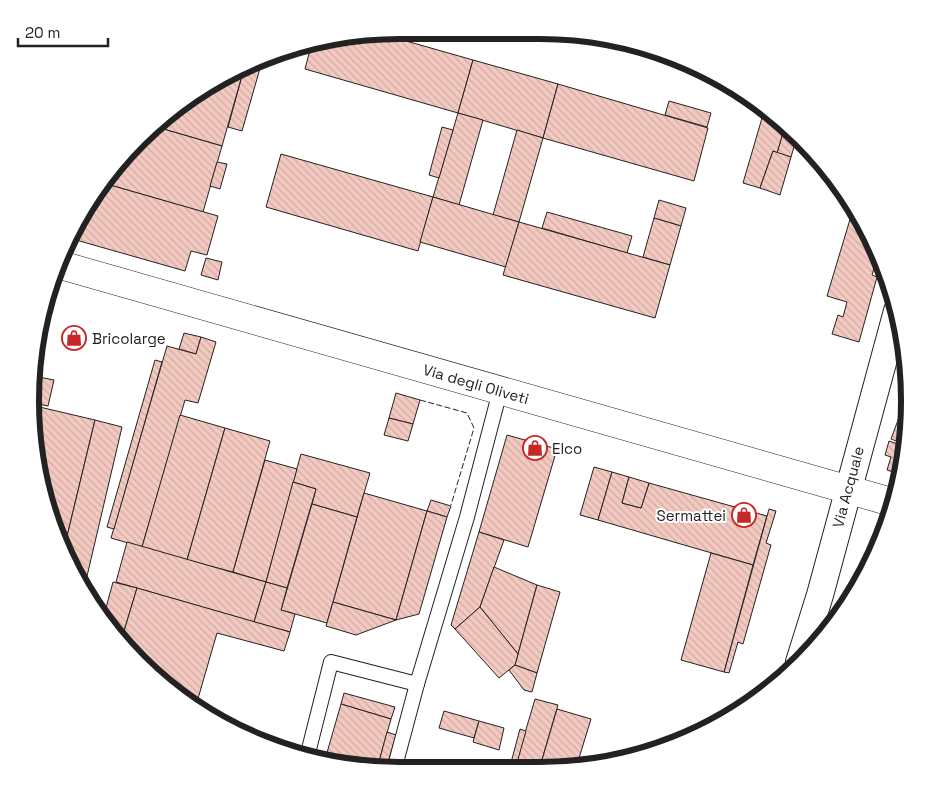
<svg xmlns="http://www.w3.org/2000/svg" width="940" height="801" font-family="'Space Grotesk',sans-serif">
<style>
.building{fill:url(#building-back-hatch);stroke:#222}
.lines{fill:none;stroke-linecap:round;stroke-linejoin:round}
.lane-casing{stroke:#222;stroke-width:16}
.street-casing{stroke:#222;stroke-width:28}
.secondary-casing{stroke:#222;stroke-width:29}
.lane{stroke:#fff;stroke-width:14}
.street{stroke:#fff;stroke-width:26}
.secondary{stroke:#fff;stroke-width:28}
.fence{stroke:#222;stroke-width:1;stroke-dasharray:6 2.5;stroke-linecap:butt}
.power{stroke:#c62828;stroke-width:1;stroke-dasharray:18 4 2.5 4;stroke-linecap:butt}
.labels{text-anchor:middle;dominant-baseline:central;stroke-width:4;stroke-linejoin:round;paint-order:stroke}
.poi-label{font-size:15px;fill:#222;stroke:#fff;text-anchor:start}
.street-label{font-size:15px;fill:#222;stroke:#fff}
.rim{fill:none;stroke:#222;stroke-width:6}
</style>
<defs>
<pattern id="building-back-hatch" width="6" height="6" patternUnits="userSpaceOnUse" patternTransform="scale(1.25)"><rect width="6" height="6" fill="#f3c9c0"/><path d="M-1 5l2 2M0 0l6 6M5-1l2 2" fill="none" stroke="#d0aca5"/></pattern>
</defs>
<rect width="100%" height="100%" fill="#fff"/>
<g class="building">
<path d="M 378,33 L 473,60 L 458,113 L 305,69 L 312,42 Z"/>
<path d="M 263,58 L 242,131 L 228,127 L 245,65 Z"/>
<path d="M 473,60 L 558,84 L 543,138 L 458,113 Z"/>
<path d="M 245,65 L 222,146 L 153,126 L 156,122 L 236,68 Z"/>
<path d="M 558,84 L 708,128 L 694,181 L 543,138 Z"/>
<path d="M 669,101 L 711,113 L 707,127 L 665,115 Z"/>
<path d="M 766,107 L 797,137 L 791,157 L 777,153 L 785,126 L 762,118 Z"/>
<path d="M 458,113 L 483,120 L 459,205 L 433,197 Z"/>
<path d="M 762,118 L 785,126 L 777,153 L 773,151 L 760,188 L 743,183 Z"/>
<path d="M 153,126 L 222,146 L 203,212 L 103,183 Z"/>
<path d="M 442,127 L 453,130 L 439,178 L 429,175 Z"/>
<path d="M 517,130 L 543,138 L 519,222 L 493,215 Z"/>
<path d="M 773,151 L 791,157 L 780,195 L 760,188 Z"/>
<path d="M 281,154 L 433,197 L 418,251 L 266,207 Z"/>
<path d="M 217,162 L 227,164 L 220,189 L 210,186 Z"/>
<path d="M 103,183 L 218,216 L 207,255 L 191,251 L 185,271 L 69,238 L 93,194 Z"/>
<path d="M 433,197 L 519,222 L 506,267 L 420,242 Z"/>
<path d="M 659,200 L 686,208 L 681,226 L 654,218 Z"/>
<path d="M 854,206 L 861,216 L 878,254 L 872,275 L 877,277 L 859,342 L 832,334 L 838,315 L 843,317 L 847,302 L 827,296 Z"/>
<path d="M 547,212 L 632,236 L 627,253 L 542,228 Z"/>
<path d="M 654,218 L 681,226 L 670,265 L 643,257 Z"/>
<path d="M 519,222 L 670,265 L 655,318 L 503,275 Z"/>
<path d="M 206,258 L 222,262 L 218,280 L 201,275 Z"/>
<path d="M 184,333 L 201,337 L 196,354 L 179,349 Z"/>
<path d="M 201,337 L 216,342 L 198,403 L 185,400 L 142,547 L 111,538 L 167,346 L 196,354 Z"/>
<path d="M 155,360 L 162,362 L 114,529 L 107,527 Z"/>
<path d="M 39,377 L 54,380 L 48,406 L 33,403 Z"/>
<path d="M 396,393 L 420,400 L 413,424 L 389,418 Z"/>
<path d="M 908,393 L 909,424 L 906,445 L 891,439 Z"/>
<path d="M 31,405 L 95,420 L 64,549 L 50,520 L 31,425 Z"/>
<path d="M 180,415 L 225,428 L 187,560 L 142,547 Z"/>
<path d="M 389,418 L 413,424 L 408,441 L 384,435 Z"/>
<path d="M 95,420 L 122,427 L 84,589 L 64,549 Z"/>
<path d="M 225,428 L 270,441 L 233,572 L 187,560 Z"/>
<path d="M 507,435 L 557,449 L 528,547 L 479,532 Z"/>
<path d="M 889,441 L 906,447 L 901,475 L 887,470 L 891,457 L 885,455 Z"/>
<path d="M 301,454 L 370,473 L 357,517 L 312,504 L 316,489 L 293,482 Z"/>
<path d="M 265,460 L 297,469 L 266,582 L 233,572 Z"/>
<path d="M 594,467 L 612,472 L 598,520 L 580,515 Z"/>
<path d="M 612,472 L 629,477 L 622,503 L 641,508 L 649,483 L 767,516 L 753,565 L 598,520 Z"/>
<path d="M 629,477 L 649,483 L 641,508 L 622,503 Z"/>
<path d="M 293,482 L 316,489 L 287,588 L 266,582 Z"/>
<path d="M 364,493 L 427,511 L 396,620 L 333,602 Z"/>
<path d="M 431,500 L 451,506 L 447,517 L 427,511 Z"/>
<path d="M 312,504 L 357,517 L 327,623 L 281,610 Z"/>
<path d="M 769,509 L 776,511 L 766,543 L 771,545 L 743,644 L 738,642 L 729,673 L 724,672 Z"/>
<path d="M 427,511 L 447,517 L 419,614 L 396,620 Z"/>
<path d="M 479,532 L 504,540 L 480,607 L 455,629 L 451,625 Z"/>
<path d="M 127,542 L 266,582 L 254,622 L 116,582 Z"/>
<path d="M 711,553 L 753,565 L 724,672 L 681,660 Z"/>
<path d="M 494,567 L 537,585 L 518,654 L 480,607 Z"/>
<path d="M 113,582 L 137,588 L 121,641 L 103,619 Z"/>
<path d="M 266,582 L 287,588 L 281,610 L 295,614 L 290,632 L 254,622 Z"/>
<path d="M 537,585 L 560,592 L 537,673 L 515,665 Z"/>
<path d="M 137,588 L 290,632 L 284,651 L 217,633 L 195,709 L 138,662 L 121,641 Z"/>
<path d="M 333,602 L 396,620 L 356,635 L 326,626 Z"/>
<path d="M 480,607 L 518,654 L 515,665 L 499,678 L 455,629 Z"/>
<path d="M 515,665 L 537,673 L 532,692 L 524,690 L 509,670 Z"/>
<path d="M 344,693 L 395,707 L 391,719 L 341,704 Z"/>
<path d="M 535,699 L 558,705 L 539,770 L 514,770 Z"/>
<path d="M 341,704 L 391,719 L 377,769 L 324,763 Z"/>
<path d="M 557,709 L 591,719 L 576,768 L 564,770 L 539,770 Z"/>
<path d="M 444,711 L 479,721 L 474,738 L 439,728 Z"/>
<path d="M 479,721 L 504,728 L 499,750 L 473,742 Z"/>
<path d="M 520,729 L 526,731 L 515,770 L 509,770 Z"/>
<path d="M 387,732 L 396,735 L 386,770 L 377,769 Z"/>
<path d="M 451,760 L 488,771 L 448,771 Z"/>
</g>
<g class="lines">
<defs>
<g id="lane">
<path d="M 307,757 L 331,662 L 417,684 L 467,517 L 500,391"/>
<path d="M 394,770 L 417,684"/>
</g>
<path id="street" d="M 799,662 L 820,595 L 897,311"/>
<path id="secondary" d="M 57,264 L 895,503"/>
</defs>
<use href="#lane" class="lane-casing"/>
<use href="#street" class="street-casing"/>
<use href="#secondary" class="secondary-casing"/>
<use href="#lane" class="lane"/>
<use href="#street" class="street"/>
<use href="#secondary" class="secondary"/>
<path class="fence" d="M 420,400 L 467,413 L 474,428 L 451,505"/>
<path class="power" d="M 864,577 L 909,416"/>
</g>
<defs>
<symbol id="shop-ring" viewBox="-11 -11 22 22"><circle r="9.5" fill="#fff" stroke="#c62828" stroke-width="1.5"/><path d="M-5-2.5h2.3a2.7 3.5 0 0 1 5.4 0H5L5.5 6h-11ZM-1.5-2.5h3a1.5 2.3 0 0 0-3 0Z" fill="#c62828"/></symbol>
</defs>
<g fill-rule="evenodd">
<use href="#shop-ring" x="60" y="324" width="28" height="28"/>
<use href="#shop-ring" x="521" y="434" width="28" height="28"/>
<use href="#shop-ring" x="730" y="501" width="28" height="28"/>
</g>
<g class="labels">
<g class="poi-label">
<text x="92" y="338">Bricolarge</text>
<text x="552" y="448">Elco</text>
<text x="726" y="515" text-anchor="end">Sermattei</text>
</g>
<g class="street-label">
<text transform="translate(476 384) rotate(16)">Via degli Oliveti</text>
<text transform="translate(848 487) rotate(-75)">Via Acquale</text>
</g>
</g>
<path d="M0 0H940V801H0ZM400 39H540A361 361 0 0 1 901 400V401A361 361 0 0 1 540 762H400A361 361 0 0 1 39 401V400A361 361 0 0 1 400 39Z" fill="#fff" fill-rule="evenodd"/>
<path class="rim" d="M400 39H540A361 361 0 0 1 901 400V401A361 361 0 0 1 540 762H400A361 361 0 0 1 39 401V400A361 361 0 0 1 400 39Z"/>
<path d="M18 38v8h90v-8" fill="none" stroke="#222222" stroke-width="2.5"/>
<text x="25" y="38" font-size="15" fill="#222222" stroke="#ffffff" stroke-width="4" paint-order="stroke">20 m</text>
</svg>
